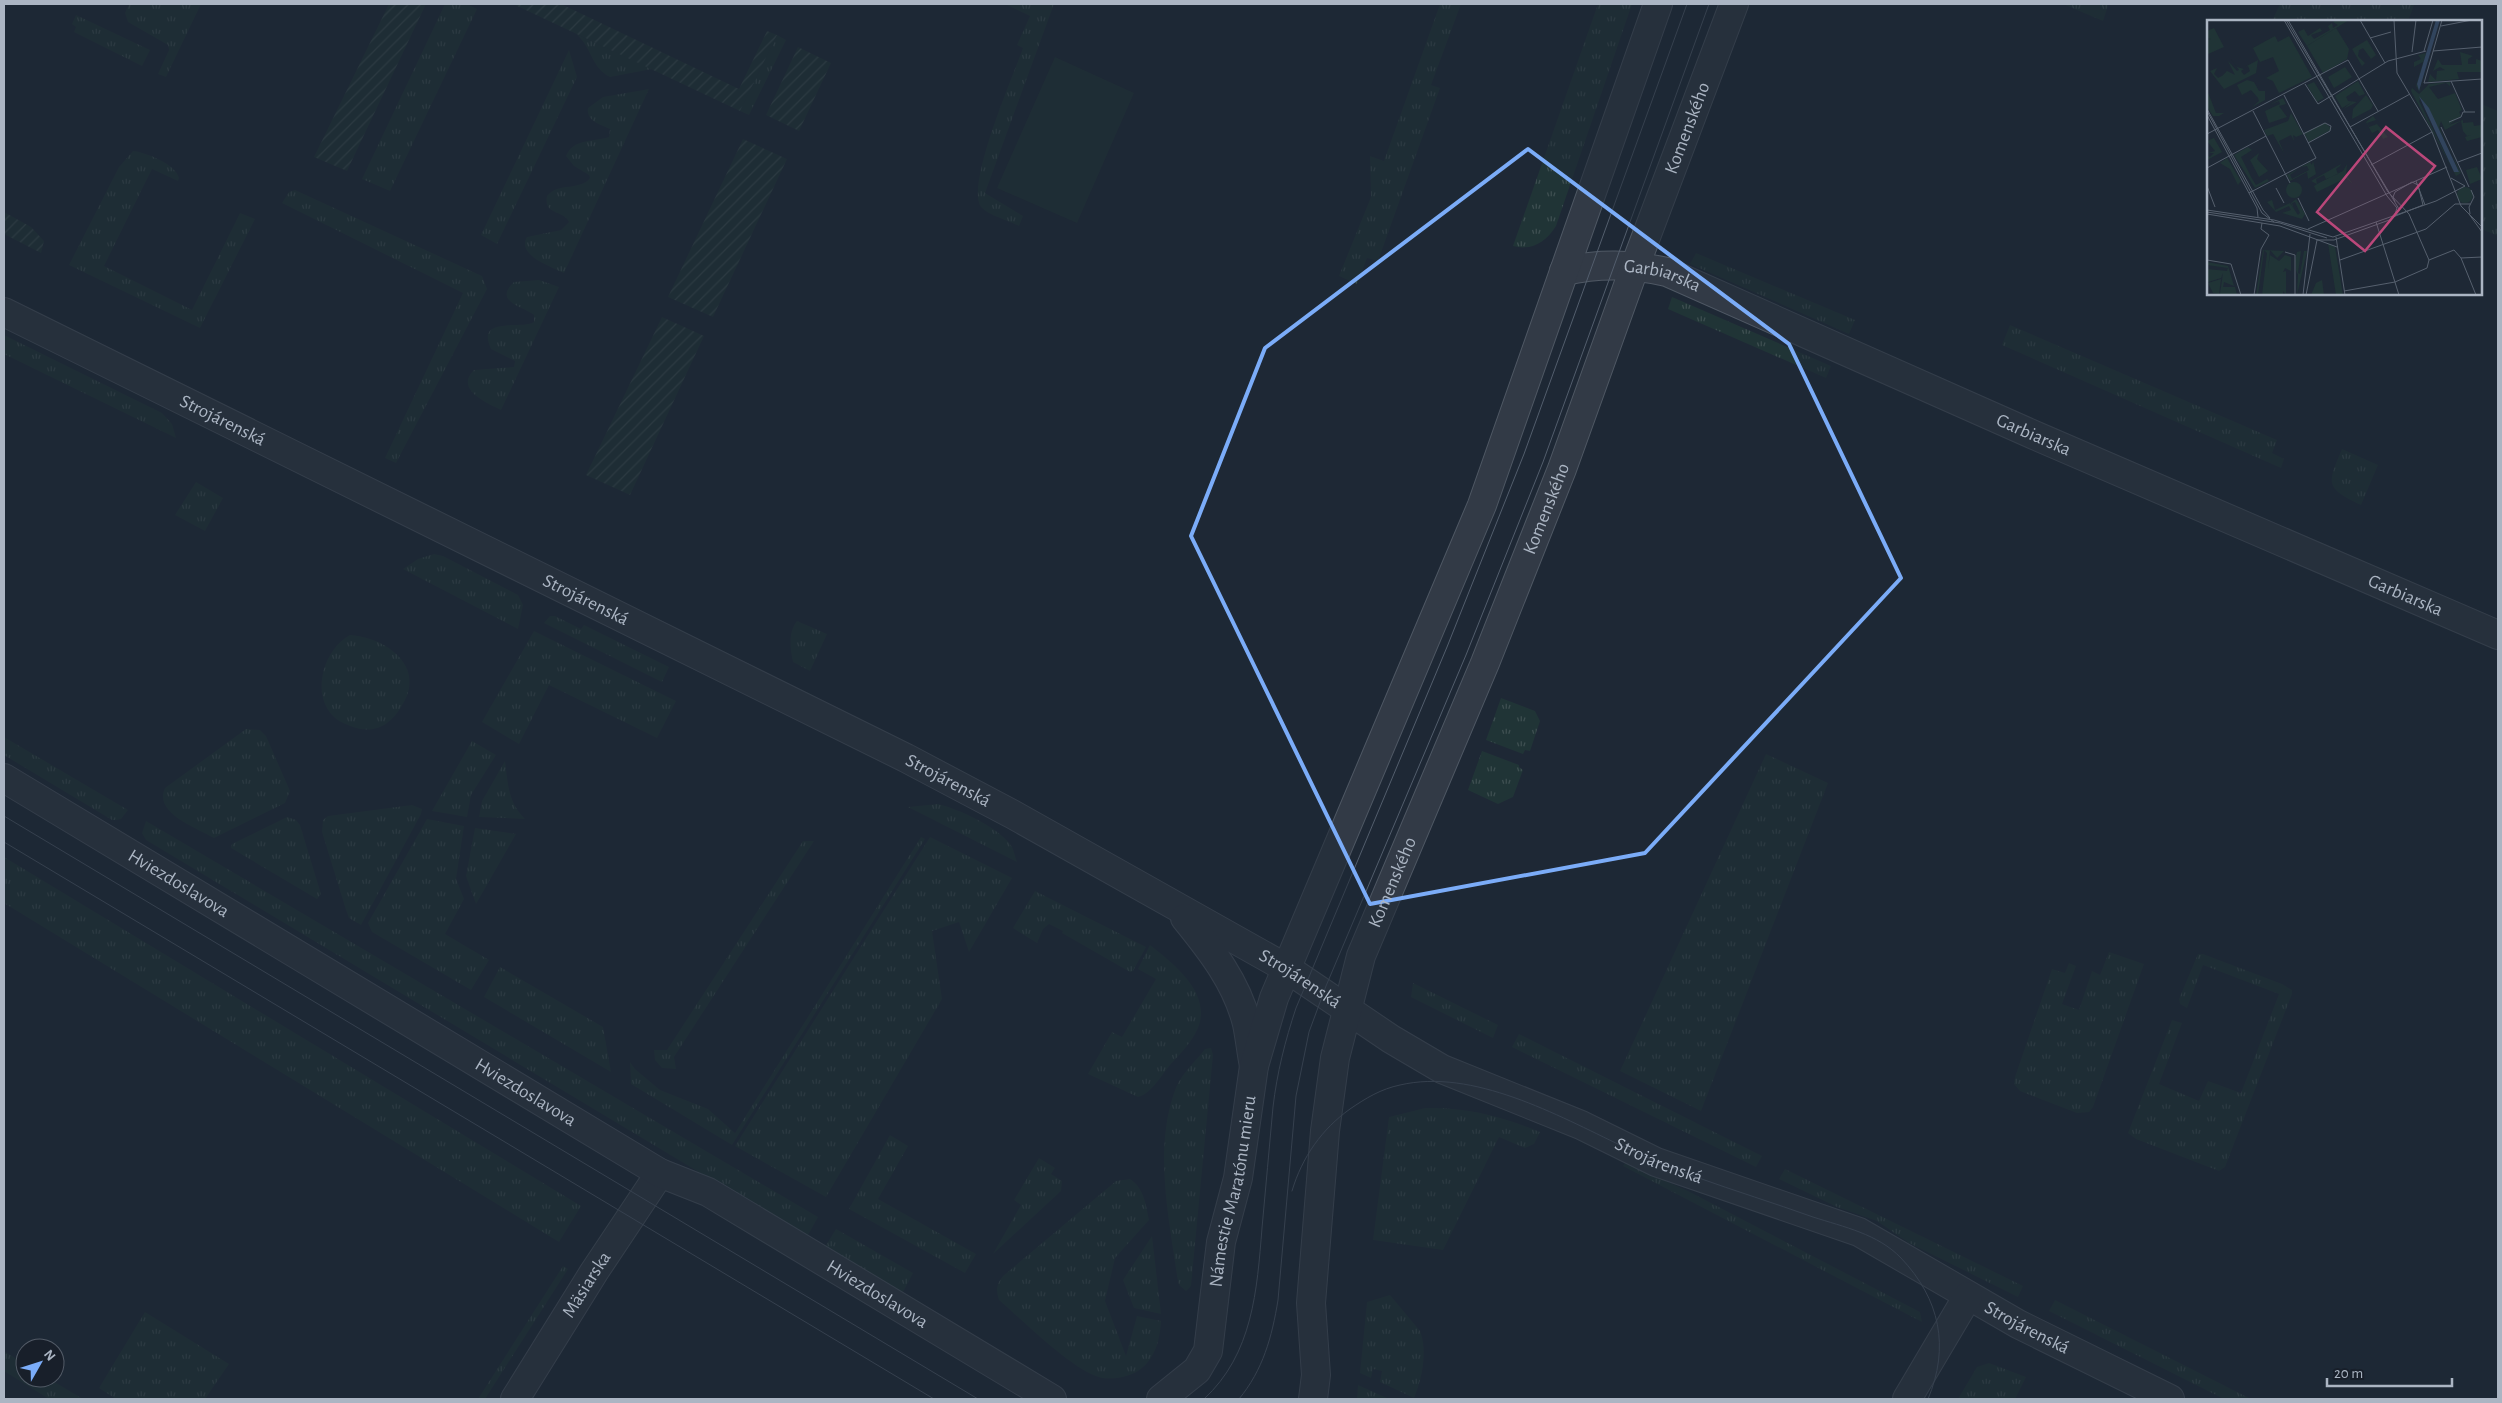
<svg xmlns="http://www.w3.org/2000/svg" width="2502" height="1403" font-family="'Alegreya Sans',sans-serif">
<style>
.grass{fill:url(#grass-tufts)}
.garden{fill:url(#garden-furrows)}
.pitch{fill:#203436}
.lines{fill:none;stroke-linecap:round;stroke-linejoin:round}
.minor-casing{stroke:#4f5864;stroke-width:30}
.tertiary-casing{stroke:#4f5864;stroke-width:30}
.minor{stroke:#323a46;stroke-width:28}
.tertiary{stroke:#323a46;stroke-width:28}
.tram{stroke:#535e6d;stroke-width:1}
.marked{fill:none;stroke:#7bacf8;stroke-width:4;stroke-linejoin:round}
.labels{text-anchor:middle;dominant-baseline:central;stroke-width:4.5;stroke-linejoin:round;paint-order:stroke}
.street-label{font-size:19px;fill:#abb5c3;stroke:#181f2a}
.inset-road{fill:none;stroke:#56606e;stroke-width:1}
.view{fill:#bb477a;fill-opacity:0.15;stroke:#bb477a;stroke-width:2.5}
.inset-edge{fill:none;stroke:#abb5c3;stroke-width:2.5}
</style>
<defs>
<pattern id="grass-tufts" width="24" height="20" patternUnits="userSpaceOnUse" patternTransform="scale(1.25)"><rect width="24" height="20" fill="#203436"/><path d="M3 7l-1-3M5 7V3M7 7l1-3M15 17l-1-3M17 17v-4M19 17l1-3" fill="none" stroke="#3e4f51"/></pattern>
<pattern id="garden-furrows" width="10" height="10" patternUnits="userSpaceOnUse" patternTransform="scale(1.25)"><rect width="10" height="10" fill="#203436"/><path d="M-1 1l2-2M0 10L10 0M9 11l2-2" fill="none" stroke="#3e4f51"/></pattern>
</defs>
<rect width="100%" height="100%" fill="#1e2835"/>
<g class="grass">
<path d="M 129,4 L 201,4 L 166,77 L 158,74 L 169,50 L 168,45 L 128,22 L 125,13 Z"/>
<path d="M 445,4 L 467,4 L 477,9 L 390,191 L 362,179 Z"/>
<path d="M 1005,4 L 1054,4 L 985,193 L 1023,216 L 1019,226 C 1008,220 989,216 981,207 C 965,185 1014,74 1023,48 L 1017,45 L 1030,16 Z"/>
<path d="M 1440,4 L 1461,4 L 1431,85 L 1440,88 L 1378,261 L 1367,258 L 1357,284 L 1339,276 L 1371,197 L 1370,156 L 1384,161 Z"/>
<path d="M 1598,4 L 1632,4 L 1556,226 C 1546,242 1532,251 1513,246 Z"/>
<path d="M 2063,4 L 2107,4 L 2108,6 L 2103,21 Z"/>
<path d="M 2280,4 L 2411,4 L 2414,5 L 2408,21 L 2272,21 Z"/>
<path d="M 76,15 L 150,50 L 142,66 L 74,32 L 76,27 L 72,24 Z"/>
<path d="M 576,34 L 652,69 L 610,77 C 591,68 592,47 576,34 Z"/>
<path d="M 777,35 L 786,40 L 749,115 L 740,111 Z"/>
<path d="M 569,50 L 577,77 L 497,244 L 481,235 Z"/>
<path d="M 649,89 L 564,273 C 551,267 516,255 527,237 L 561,230 L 569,222 C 564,210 543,215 547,196 C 558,182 580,191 590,178 L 589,175 L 574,166 L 566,156 C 573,138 594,142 609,137 L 610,129 C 600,124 586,121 588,108 L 603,97 Z"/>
<path d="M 2481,104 L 2498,111 L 2498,236 L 2481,229 Z"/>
<path d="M 133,151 C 145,152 176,164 179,178 L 178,181 L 152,169 L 104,266 L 192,310 L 240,213 L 255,219 L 200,328 L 69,265 L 119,167 Z"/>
<path d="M 295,190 L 482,276 L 487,289 L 396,463 L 385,458 L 463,293 L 282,203 L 289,192 Z"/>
<path d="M 1696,253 L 1855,320 L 1849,334 L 1690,264 Z"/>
<path d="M 539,280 L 559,287 L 501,410 C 487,403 454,389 474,370 L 514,367 L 515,361 L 491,349 C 475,315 523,330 534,322 L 534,315 C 525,307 492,302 514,282 Z"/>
<path d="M 1672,297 L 1831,366 L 1826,378 L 1668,309 Z"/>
<path d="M 2010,325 L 2277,440 L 2272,453 L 2284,459 L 2281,468 L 2002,345 Z"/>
<path d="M 4,335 L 162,413 L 172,424 L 176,438 L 4,354 Z"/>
<path d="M 2342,449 L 2378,465 L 2361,505 C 2325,488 2327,484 2342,449 Z"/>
<path d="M 196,482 L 223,498 L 205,531 L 175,515 Z"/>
<path d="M 434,554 L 443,556 L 518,595 L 523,605 L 518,629 L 403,569 L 418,559 Z"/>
<path d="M 550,616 L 555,616 L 581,629 L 584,625 L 669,667 L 662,682 L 544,623 Z"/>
<path d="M 797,621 L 827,634 L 810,671 L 793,662 C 790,648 788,632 797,621 Z"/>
<path d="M 534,631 L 676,701 L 657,738 L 549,685 L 519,744 L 482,722 Z"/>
<path d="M 350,635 C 384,637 423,664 405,700 C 393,724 376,736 350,726 C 343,723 336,720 331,714 C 311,690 325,648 350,635 Z"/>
<path d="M 1501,698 L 1535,711 L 1540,721 L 1530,751 L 1525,750 L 1523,754 L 1486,740 Z"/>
<path d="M 246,729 L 260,730 L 266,736 L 290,791 L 285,803 L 214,838 C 197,828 153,813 165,788 Z"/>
<path d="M 4,737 L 128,810 L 121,819 L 117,820 L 112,820 L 4,755 Z"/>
<path d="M 472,741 L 496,755 L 471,795 L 467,817 L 432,811 Z"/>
<path d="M 1482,751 L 1519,765 L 1519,767 L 1523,770 L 1513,797 L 1498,804 L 1468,790 Z"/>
<path d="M 1766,754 L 1828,783 L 1701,1111 L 1620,1071 Z"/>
<path d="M 505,761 C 508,784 508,802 525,819 L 479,817 L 482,801 Z"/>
<path d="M 938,804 C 957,808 1002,829 1012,847 C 1014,851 1015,857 1017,862 L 908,807 Z"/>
<path d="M 412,805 L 422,809 L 421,814 L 361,925 L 349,918 L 346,910 L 322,832 L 323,820 L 328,816 Z"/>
<path d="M 287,817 L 296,820 L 300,825 L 321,894 L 317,899 L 231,848 L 232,844 Z"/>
<path d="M 427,819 L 464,826 L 456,879 L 464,899 L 445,934 L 489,960 L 471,990 L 372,932 L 368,923 Z"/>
<path d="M 146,821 L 818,1217 L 807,1237 L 146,840 L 142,833 Z"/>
<path d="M 475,828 L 516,834 L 476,904 L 466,876 Z"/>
<path d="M 921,837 L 925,839 L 732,1145 L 631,1084 L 630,1062 L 635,1069 L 660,1090 L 708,1109 L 735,1133 Z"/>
<path d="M 930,837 L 1012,878 L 969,952 L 959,922 L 932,931 L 942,999 L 826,1197 L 735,1146 Z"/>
<path d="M 803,841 L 814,841 L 674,1057 L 676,1069 L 662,1068 L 655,1060 L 654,1050 L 667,1050 Z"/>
<path d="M 4,857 L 581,1206 L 559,1242 L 4,903 Z"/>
<path d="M 1035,891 L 1146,947 L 1133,971 L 1130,972 L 1062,933 L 1063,931 L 1049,924 L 1043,929 L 1037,943 L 1013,928 Z"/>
<path d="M 1150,945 C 1174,964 1212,993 1198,1028 C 1192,1042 1180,1054 1170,1065 C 1161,1076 1151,1094 1138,1097 L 1088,1074 L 1112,1032 L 1122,1037 L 1156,979 L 1138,969 Z"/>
<path d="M 2109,952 L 2144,964 L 2093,1107 L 2089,1112 L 2077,1113 L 2020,1091 L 2014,1084 L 2015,1077 L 2052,969 L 2065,973 L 2069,963 L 2076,966 L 2062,1004 L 2079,1010 L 2092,971 L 2100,975 Z"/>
<path d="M 2198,954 L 2203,954 L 2282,984 L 2292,990 L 2292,994 L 2225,1167 L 2219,1171 L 2136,1139 L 2128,1133 L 2172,1020 L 2182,1023 L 2159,1084 L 2199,1101 L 2208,1081 L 2241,1093 L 2279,994 L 2203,965 L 2187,1008 L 2180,1004 L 2179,999 Z"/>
<path d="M 500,967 L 603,1027 L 611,1072 L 484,997 Z"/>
<path d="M 1413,983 L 1498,1025 L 1493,1038 L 1411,997 Z"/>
<path d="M 1519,1034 L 1762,1156 L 1756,1167 L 1512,1047 Z"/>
<path d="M 1211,1048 L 1213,1055 L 1191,1286 L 1186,1291 L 1179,1285 L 1177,1276 C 1169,1218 1154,1151 1174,1093 C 1179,1076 1194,1063 1205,1049 Z"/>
<path d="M 1425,1108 C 1466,1107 1502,1116 1540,1132 L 1534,1144 L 1525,1148 L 1499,1137 L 1443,1250 L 1373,1240 L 1389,1117 Z"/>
<path d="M 890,1135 L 908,1146 L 878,1199 L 976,1254 L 965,1273 L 849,1209 Z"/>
<path d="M 1039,1158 L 1055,1168 L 1051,1174 L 1062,1181 L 1061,1191 L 993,1254 L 1021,1205 L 1014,1200 Z"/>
<path d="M 1625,1163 L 1688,1191 L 1920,1312 L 1922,1322 L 1623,1166 Z"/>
<path d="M 1785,1169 L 2023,1286 L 2018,1297 L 1909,1243 L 1877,1221 L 1837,1207 L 1779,1179 Z"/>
<path d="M 1130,1179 C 1144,1188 1146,1205 1149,1220 L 1115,1258 L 1105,1301 L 1126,1356 L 1137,1316 L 1161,1321 C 1160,1340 1155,1360 1138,1371 C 1128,1377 1113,1380 1102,1378 C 1075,1373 1021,1319 999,1300 C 996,1290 996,1285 1003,1276 L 1116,1181 Z"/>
<path d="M 836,1229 L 913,1273 L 902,1294 L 825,1247 Z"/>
<path d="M 1152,1236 L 1161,1314 L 1134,1308 L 1123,1280 Z"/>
<path d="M 563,1266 L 568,1269 L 485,1399 L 478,1399 Z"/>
<path d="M 1390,1295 L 1420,1331 C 1428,1350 1422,1380 1414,1398 L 1380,1382 L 1382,1371 L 1373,1369 L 1371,1378 L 1360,1373 L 1367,1302 Z"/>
<path d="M 2055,1300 L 2251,1399 L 2224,1399 L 2049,1311 Z"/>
<path d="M 145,1312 L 229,1364 L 205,1399 L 116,1399 L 99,1388 Z"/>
<path d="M 4,1351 L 25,1364 L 25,1378 L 48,1378 L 83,1399 L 49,1399 L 4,1371 Z"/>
<path d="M 1989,1363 L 2026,1377 L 2015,1399 L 1958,1399 L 1977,1367 Z"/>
<path d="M 1358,1385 L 1389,1399 L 1357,1399 Z"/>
</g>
<g class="garden">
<path d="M 389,4 L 426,4 L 347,171 L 314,157 Z"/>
<path d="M 513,4 L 561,4 L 739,89 L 767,31 L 777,35 L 740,111 Z"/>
<path d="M 798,47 L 831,63 L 799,131 L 766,115 Z"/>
<path d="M 743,139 L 787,159 L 713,317 L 668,297 Z"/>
<path d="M 4,212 L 31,227 L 44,241 L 41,253 L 4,234 Z"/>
<path d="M 662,317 L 704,336 L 630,495 L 586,475 Z"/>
</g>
<path class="pitch" d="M 1055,57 L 1134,93 L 1077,223 L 997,188 Z"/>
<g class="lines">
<defs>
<g id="minor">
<path id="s1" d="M 1564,271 C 1601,263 1630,264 1667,272 L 2034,435 L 2498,635"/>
<path id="s2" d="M 4,312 L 906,758 L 1012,814 L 1286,968 L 1391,1039 L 1442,1069 L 1581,1125 L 1656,1162 L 1859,1232 L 2018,1324 L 2170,1399"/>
<path d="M 1185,918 C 1211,950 1237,983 1247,1024 C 1250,1038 1251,1052 1254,1066"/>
<path id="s3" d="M 515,1399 L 594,1272 L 660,1173"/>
<path d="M 1907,1399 L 1968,1296"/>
</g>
<g id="tertiary">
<path id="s4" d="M 4,778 L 660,1173 L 708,1192 L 1052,1399"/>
<path id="s5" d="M 1161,1399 L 1197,1370 L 1208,1351 L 1221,1242 L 1238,1178 L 1254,1066 L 1274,998 L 1482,505 L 1658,4"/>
<path id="s6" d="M 1313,1399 L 1316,1375 L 1311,1303 L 1325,1131 L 1335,1058 L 1361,956 L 1485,663 L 1562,469 L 1635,266 L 1734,4"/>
</g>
</defs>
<use href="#minor" class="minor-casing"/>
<use href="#tertiary" class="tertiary-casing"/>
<use href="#minor" class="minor"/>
<use href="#tertiary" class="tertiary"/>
<g class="tram">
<path d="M 4,816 L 978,1399"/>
<path d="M 4,842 L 934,1399"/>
<path d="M 1292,1191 C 1302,1157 1322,1129 1350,1109 C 1366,1098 1381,1089 1400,1085 C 1473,1068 1557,1115 1622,1146 C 1646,1158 1671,1167 1696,1177 C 1735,1191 1774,1203 1813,1217 C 1844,1227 1878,1234 1901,1258 C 1940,1299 1950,1347 1928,1399"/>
<path d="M 1204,1399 C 1253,1354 1257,1290 1262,1228 C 1266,1188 1269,1147 1273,1107 C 1277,1073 1285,1041 1296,1008 L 1447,647 L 1524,454 L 1687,4"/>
<path d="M 1239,1399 C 1263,1370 1272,1337 1278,1300 L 1296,1096 L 1309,1032 L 1326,986 L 1466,655 L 1543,462 L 1709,4"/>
</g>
</g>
<path d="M0 0H2502V1403H0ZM 1528,149 L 1789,344 L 1901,578 L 1645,853 L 1370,904 L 1191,536 L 1265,348 Z" fill="#1e2835" fill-opacity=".55" fill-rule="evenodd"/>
<path class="marked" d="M 1528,149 L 1789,344 L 1901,578 L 1645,853 L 1370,904 L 1191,536 L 1265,348 Z"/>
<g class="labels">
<g class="street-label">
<text stroke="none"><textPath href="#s6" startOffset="1338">Komenského</textPath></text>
<text stroke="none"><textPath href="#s1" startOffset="100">Garbiarska</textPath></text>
<text stroke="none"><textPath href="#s2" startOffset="244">Strojárenská</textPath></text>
<text stroke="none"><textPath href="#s1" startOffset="505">Garbiarska</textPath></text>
<text stroke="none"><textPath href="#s6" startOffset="932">Komenského</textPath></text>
<text stroke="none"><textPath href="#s1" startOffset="910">Garbiarska</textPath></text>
<text stroke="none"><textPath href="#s2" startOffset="649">Strojárenská</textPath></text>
<text stroke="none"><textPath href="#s2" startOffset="1054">Strojárenská</textPath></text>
<text stroke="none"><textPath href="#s4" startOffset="204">Hviezdoslavova</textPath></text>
<text stroke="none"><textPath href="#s6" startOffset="528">Komenského</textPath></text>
<text stroke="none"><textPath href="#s2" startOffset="1458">Strojárenská</textPath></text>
<text stroke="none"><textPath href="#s4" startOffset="609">Hviezdoslavova</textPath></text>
<text stroke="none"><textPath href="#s2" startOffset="1862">Strojárenská</textPath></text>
<text stroke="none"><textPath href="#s5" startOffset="230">Námestie Maratónu mieru</textPath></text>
<text stroke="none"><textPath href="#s3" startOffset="135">Mäsiarska</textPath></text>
<text stroke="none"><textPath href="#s4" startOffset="1015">Hviezdoslavova</textPath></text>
<text stroke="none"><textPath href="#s2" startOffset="2268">Strojárenská</textPath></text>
</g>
</g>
<g transform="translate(2207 20)">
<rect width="275" height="275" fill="#1e2835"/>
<path d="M 130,0 L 142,0 L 100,26 L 91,12 L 97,9 L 101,16 L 113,8 L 115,11 L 104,15 L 107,19 L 123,10 L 121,6 L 125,3 L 126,8 L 131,5 L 126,2 ZM 7,8 L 17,27 L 1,34 L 0,20 L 4,19 L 0,18 L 0,11 ZM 160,20 L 169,35 L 164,39 L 156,28 L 152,30 L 151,36 L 158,43 L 155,46 L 145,29 ZM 253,32 L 266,36 L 261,39 L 261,44 L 269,44 L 269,39 L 275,41 L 275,52 L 250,52 L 252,59 L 221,62 L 223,54 L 229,60 L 230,51 L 238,50 L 233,47 L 226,51 L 231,39 L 235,45 L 255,45 ZM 219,33 L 210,64 L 213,71 L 223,33 L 213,72 L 209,66 L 216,42 L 207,47 L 207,42 L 214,39 L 211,35 ZM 24,39 L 30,47 L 37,49 L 34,51 L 37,55 L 43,51 L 41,46 L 38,47 L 51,40 L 49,53 L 17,69 L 3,51 L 10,48 L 7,54 L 11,58 L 15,56 L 10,47 L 15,56 L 20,51 L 28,55 L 21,41 L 30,51 L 32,50 ZM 138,47 L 145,57 L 127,68 L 121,57 ZM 40,60 L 47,62 L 52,71 L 58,71 L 58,80 L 45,87 L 52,81 L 51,78 L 44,70 L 35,75 L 30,65 ZM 151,61 L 158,74 L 152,76 L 148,71 L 139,77 L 141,81 L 150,82 L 136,89 L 145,82 L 135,88 L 128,76 ZM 243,62 L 243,66 L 239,63 L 222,67 L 231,79 L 248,73 L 255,90 L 252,92 L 254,96 L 242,105 L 256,100 L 256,103 L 266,102 L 267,106 L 274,105 L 275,108 L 275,117 L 260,121 L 258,117 L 264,115 L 260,116 L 256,111 L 254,101 L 238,110 L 234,101 L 232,107 L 254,153 L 249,156 L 204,71 L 205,68 L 212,74 L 222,64 ZM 214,78 L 243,129 L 252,152 L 247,152 L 212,81 ZM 0,70 L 9,93 L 17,93 L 12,96 L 6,96 L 0,87 ZM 159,75 L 166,85 L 164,89 L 145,99 L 146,89 ZM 76,78 L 79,84 L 72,86 L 80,97 L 62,103 L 58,91 L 73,84 L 72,81 L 62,85 ZM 84,93 L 96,114 L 89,117 L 86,115 L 87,121 L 84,115 L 72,121 L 77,133 L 66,114 L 60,116 L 57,110 L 81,101 ZM 166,96 L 169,100 L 160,103 L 162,107 L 170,104 L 181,117 L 176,119 L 171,110 L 165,113 L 159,102 ZM 7,118 L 15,132 L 0,140 L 0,135 L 3,137 L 7,133 L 1,133 L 8,131 L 0,121 ZM 41,127 L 45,130 L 34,137 L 44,157 L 49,165 L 60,159 L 62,161 L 48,168 L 27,135 ZM 52,133 L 50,139 L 61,151 L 52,157 L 43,140 ZM 20,138 L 34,161 L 31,165 L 23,149 L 13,143 ZM 106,141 L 109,154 L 101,159 L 100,152 L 83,161 L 80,155 L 91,149 L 83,155 L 85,159 L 102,150 L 100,146 L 94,147 L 103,142 L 105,145 ZM 134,144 L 133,146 L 129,149 L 131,154 L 119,159 L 117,155 L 109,159 L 110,164 L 136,151 L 140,144 L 139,155 L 146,164 L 139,158 L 110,172 L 107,166 L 110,164 L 104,161 ZM 258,147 L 259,150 L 270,147 L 275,159 L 263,164 ZM250 175a8 8 0 1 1 16 0a8 8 0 1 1-16 0ZM 89,179 L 98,194 L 95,199 L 75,193 L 84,190 L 82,186 L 69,192 L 60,182 L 65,180 L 68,190 L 83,183 L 91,195 L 93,193 L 88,182 L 85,183 L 87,189 L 84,183 ZM 56,230 L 77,231 L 70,238 L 63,230 L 61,249 L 63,235 L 72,241 L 78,235 L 84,237 L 84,251 L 78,248 L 76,252 L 79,251 L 79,275 L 76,271 L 76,275 L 55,275 L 60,233 L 57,230 L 51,275 L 49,275 ZM 94,231 L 91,253 L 93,254 L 97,231 L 100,231 L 90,275 L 91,254 L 90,253 L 89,250 L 88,241 L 90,232 ZM 0,242 L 21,246 L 27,266 L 17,262 L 16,267 L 28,267 L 30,275 L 6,275 L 13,274 L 16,253 L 14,258 L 1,262 L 0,249 L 20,251 L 21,248 L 0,245 ZM 115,260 L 117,275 L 104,275 L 109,263 Z" fill="#203436" fill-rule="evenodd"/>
<path d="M 129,8 L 142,29 L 140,39 L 116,53 L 100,26 ZM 68,16 L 71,22 L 82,16 L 105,57 L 72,73 L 66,61 L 59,58 L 72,51 L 66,37 L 53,42 L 46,28 ZM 107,62 L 117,78 L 110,82 L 100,65 ZM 118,103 L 125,109 L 102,122 L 97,113 ZM79 170a8 8 0 1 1 16 0a8 8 0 1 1-16 0ZM 121,223 L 128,227 L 136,275 L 129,275 ZM 14,259 L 12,274 L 6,273 L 1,263 Z" fill="#203436"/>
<path d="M 229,0 L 233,0 L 212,71 L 210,64 ZM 212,76 L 222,88 L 252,152 L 247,152 Z" fill="#31445d"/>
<path class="inset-road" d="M 77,0 L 180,176 L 190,188 L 188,194M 79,0 L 192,189 L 185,199 L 127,220 L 110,220 L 99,275M 81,0 L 181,172 L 202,194 L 222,240M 153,0 L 178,43M 187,0 L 190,53 L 225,112 L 254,186 L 275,207M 235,0 L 217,63 L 275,59M 234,6 L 265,0M 163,18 L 184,12M 217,31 L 226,0M 226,31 L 275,27M 205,32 L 209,0M 244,61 L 258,92M 98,64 L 111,84 L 181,41 L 219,31M 0,89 L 56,190 L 63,198M 0,91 L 55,193 L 67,202M 46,91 L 83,163M 0,95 L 50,188 L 51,197M 242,102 L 254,97 L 256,92 L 268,92M 143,107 L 203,74M 234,107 L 262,167M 0,114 L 141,40 L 171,91M 96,114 L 118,103 L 124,106 L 123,111 L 101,123M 251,142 L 275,133M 164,145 L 225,112M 0,148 L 59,116M 244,158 L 258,166M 209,161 L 218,185M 0,166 L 8,187M 69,168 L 77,183M 42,173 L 109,138 L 77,75M 91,178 L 102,201M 0,190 L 67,200 L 126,217 L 229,181 L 258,166M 0,192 L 73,203 L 120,218M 0,194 L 73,206 L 130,227M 262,194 L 275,212M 263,194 L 262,187 L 267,177 L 264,170M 186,197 L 216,185 L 211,165 L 205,162 L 188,172 L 186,177 L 188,182M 169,202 L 192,275M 101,209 L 240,147M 129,217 L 138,275M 78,232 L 88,235 L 88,275M 254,238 L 269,275M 0,240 L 24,244 L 34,275M 133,240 L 219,209 L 248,184 L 263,184M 222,240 L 247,230 L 254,238 L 275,237M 137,271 L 188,262 L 220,248 L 222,240M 47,275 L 54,229 L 62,215 L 54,209 L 55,203M 96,275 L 103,214"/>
<path class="view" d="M 179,107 L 228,146 L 158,231 L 110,192 Z"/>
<rect width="275" height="275" class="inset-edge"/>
</g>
<rect width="2502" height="1403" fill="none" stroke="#abb5c3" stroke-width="10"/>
<g transform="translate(40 1363) rotate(51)"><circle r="24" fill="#181f2a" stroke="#535b67"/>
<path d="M0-4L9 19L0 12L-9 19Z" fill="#7bacf8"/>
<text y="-8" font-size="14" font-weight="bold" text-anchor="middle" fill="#abb5c3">N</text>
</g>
<path d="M2327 1378v8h125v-8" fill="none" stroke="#abb5c3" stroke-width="2.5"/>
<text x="2334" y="1378" font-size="15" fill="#abb5c3" stroke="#181f2a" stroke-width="4" paint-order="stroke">20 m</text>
</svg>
